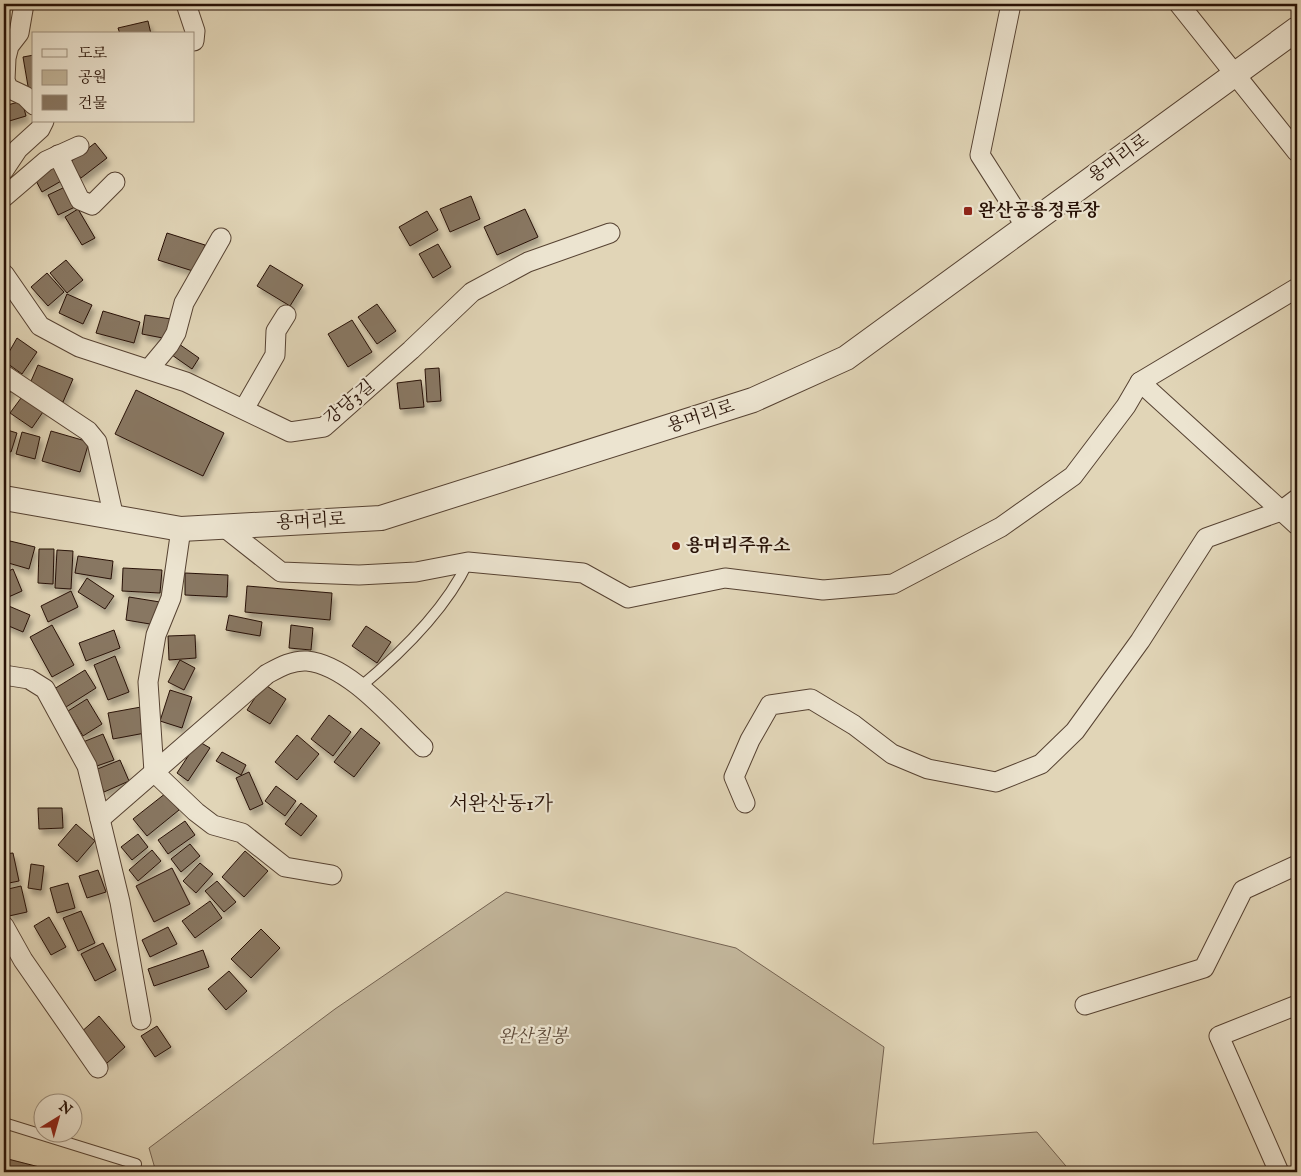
<svg xmlns="http://www.w3.org/2000/svg" width="1301" height="1176" font-family="'IM FELL English','Noto Serif KR',serif">
<style>
.green{fill:#c1b499;stroke:#746250}
.building{fill:#887762;stroke:#271106;filter:url(#shadow)}
.lines{fill:none;stroke-linecap:round;stroke-linejoin:round}
.service-casing{stroke:#564232;stroke-width:12}
.minor-casing{stroke:#564232;stroke-width:21}
.tertiary-casing{stroke:#564232;stroke-width:26}
.service{stroke:#ece4d0;stroke-width:10}
.minor{stroke:#ece4d0;stroke-width:19}
.tertiary{stroke:#ece4d0;stroke-width:24}
.poi-dot{fill:#8f2418;stroke:#ece4d0;stroke-width:2}
.labels{text-anchor:middle;dominant-baseline:central;stroke-width:4.5;stroke-linejoin:round;paint-order:stroke}
.street-label{font-size:18px;fill:#271106;stroke:#ece4d0}
.poi-label{font-size:18px;font-weight:bold;fill:#271106;stroke:#ece4d0;text-anchor:start}
.park-label{font-size:18px;font-style:italic;fill:#5d4a39;stroke:#ece4d0}
.quarter-label{font-size:20px;fill:#271106;stroke:#ece4d0}
</style>
<defs>
<filter id="shadow"><feDropShadow dx="3" dy="5.5" stdDeviation="2.5" flood-color="#0004"/></filter>
</defs>
<rect width="100%" height="100%" fill="#e1d5b7"/>
<filter id="stains"><feTurbulence type="fractalNoise" baseFrequency=".004" numOctaves="4"/><feColorMatrix values="0 0 0 0 .2 0 0 0 0 .09 0 0 0 0 .02 0 0 0 .5 -.17"/></filter>
<radialGradient id="worn" r=".72"><stop offset=".6" stop-color="#630" stop-opacity="0"/><stop offset="1" stop-color="#630" stop-opacity=".3"/></radialGradient>
<path class="green" d="M 506,892 L 736,948 L 884,1047 L 873,1144 L 1037,1132 L 1071,1172 L 156,1172 L 149,1148 L 335,1009 Z"/>
<g class="building">
<path d="M 148,21 L 151,34 L 120,34 L 118,28 Z"/>
<path d="M 34,55 L 34,91 L 29,92 L 23,57 Z"/>
<path d="M 22,101 L 26,116 L 6,122 L 4,106 Z"/>
<path d="M 95,143 L 107,158 L 81,178 L 69,163 Z"/>
<path d="M 55,167 L 63,180 L 42,192 L 35,179 Z"/>
<path d="M 65,187 L 75,207 L 58,215 L 48,195 Z"/>
<path d="M 471,196 L 480,219 L 450,232 L 440,209 Z"/>
<path d="M 78,209 L 95,238 L 82,245 L 65,217 Z"/>
<path d="M 525,209 L 538,237 L 497,255 L 484,227 Z"/>
<path d="M 427,211 L 438,230 L 410,246 L 399,227 Z"/>
<path d="M 167,233 L 205,245 L 196,272 L 158,260 Z"/>
<path d="M 438,244 L 451,267 L 433,278 L 419,254 Z"/>
<path d="M 66,260 L 83,280 L 67,293 L 50,273 Z"/>
<path d="M 270,265 L 303,285 L 290,306 L 257,286 Z"/>
<path d="M 47,273 L 64,292 L 48,306 L 31,287 Z"/>
<path d="M 67,294 L 92,305 L 83,324 L 59,313 Z"/>
<path d="M 377,304 L 396,331 L 377,344 L 358,317 Z"/>
<path d="M 103,311 L 140,322 L 134,343 L 96,333 Z"/>
<path d="M 145,315 L 171,319 L 168,339 L 142,334 Z"/>
<path d="M 352,320 L 372,352 L 348,367 L 328,334 Z"/>
<path d="M 17,338 L 37,352 L 22,374 L 4,361 Z"/>
<path d="M 179,344 L 199,358 L 192,369 L 172,355 Z"/>
<path d="M 38,365 L 73,379 L 63,402 L 28,388 Z"/>
<path d="M 439,368 L 441,401 L 427,402 L 425,369 Z"/>
<path d="M 421,380 L 424,407 L 400,409 L 397,383 Z"/>
<path d="M 4,381 L 13,388 L 4,401 Z"/>
<path d="M 136,390 L 224,433 L 203,476 L 115,434 Z"/>
<path d="M 24,394 L 45,409 L 32,428 L 10,413 Z"/>
<path d="M 4,429 L 17,433 L 11,452 L 4,450 Z"/>
<path d="M 51,431 L 89,442 L 80,472 L 42,461 Z"/>
<path d="M 22,432 L 40,437 L 35,459 L 16,454 Z"/>
<path d="M 10,541 L 35,547 L 29,569 L 5,562 Z"/>
<path d="M 39,549 L 54,549 L 53,584 L 38,583 Z"/>
<path d="M 57,550 L 73,551 L 71,589 L 55,588 Z"/>
<path d="M 78,556 L 113,561 L 111,579 L 75,573 Z"/>
<path d="M 123,568 L 162,570 L 160,593 L 122,591 Z"/>
<path d="M 13,569 L 22,591 L 4,599 L 4,573 Z"/>
<path d="M 185,573 L 228,575 L 227,597 L 185,595 Z"/>
<path d="M 87,578 L 114,596 L 105,609 L 78,592 Z"/>
<path d="M 247,586 L 332,593 L 330,620 L 245,612 Z"/>
<path d="M 71,591 L 78,607 L 48,622 L 41,606 Z"/>
<path d="M 129,597 L 160,602 L 156,625 L 126,620 Z"/>
<path d="M 4,604 L 30,615 L 23,632 L 4,624 Z"/>
<path d="M 229,615 L 262,622 L 260,636 L 226,630 Z"/>
<path d="M 52,625 L 74,665 L 52,677 L 30,637 Z"/>
<path d="M 291,625 L 313,628 L 311,650 L 289,648 Z"/>
<path d="M 366,626 L 391,642 L 377,663 L 352,646 Z"/>
<path d="M 114,630 L 120,648 L 86,661 L 79,643 Z"/>
<path d="M 195,635 L 196,658 L 169,660 L 168,636 Z"/>
<path d="M 115,656 L 129,692 L 108,700 L 94,665 Z"/>
<path d="M 180,660 L 195,668 L 184,690 L 168,682 Z"/>
<path d="M 85,670 L 96,688 L 66,707 L 54,689 Z"/>
<path d="M 264,684 L 286,699 L 270,724 L 247,710 Z"/>
<path d="M 170,690 L 192,697 L 182,728 L 160,721 Z"/>
<path d="M 87,699 L 102,724 L 83,736 L 68,711 Z"/>
<path d="M 141,707 L 145,733 L 113,739 L 108,713 Z"/>
<path d="M 329,715 L 351,732 L 333,756 L 311,739 Z"/>
<path d="M 361,728 L 380,743 L 354,777 L 334,762 Z"/>
<path d="M 103,734 L 114,760 L 94,767 L 83,742 Z"/>
<path d="M 297,735 L 319,754 L 297,780 L 275,762 Z"/>
<path d="M 198,741 L 210,748 L 188,781 L 177,773 Z"/>
<path d="M 222,752 L 246,765 L 241,775 L 216,761 Z"/>
<path d="M 120,760 L 129,781 L 104,792 L 95,770 Z"/>
<path d="M 249,772 L 263,804 L 250,810 L 236,778 Z"/>
<path d="M 276,786 L 296,801 L 285,816 L 265,801 Z"/>
<path d="M 166,793 L 179,810 L 147,836 L 133,819 Z"/>
<path d="M 301,803 L 317,816 L 301,836 L 285,824 Z"/>
<path d="M 38,808 L 62,808 L 63,828 L 39,829 Z"/>
<path d="M 185,821 L 195,835 L 168,854 L 158,840 Z"/>
<path d="M 76,824 L 95,841 L 77,862 L 58,845 Z"/>
<path d="M 138,834 L 148,847 L 132,860 L 121,847 Z"/>
<path d="M 190,844 L 200,856 L 181,872 L 171,859 Z"/>
<path d="M 152,850 L 161,861 L 138,881 L 129,870 Z"/>
<path d="M 245,851 L 268,871 L 244,897 L 222,877 Z"/>
<path d="M 13,853 L 19,881 L 4,884 L 4,854 Z"/>
<path d="M 200,863 L 213,874 L 196,893 L 183,881 Z"/>
<path d="M 31,864 L 44,866 L 41,890 L 28,888 Z"/>
<path d="M 172,868 L 190,904 L 154,922 L 136,886 Z"/>
<path d="M 98,870 L 106,892 L 87,898 L 79,876 Z"/>
<path d="M 217,881 L 236,902 L 224,912 L 205,891 Z"/>
<path d="M 68,883 L 75,908 L 57,913 L 50,888 Z"/>
<path d="M 21,886 L 27,912 L 9,916 L 4,890 Z"/>
<path d="M 210,901 L 222,918 L 195,938 L 182,921 Z"/>
<path d="M 81,911 L 95,943 L 78,951 L 63,918 Z"/>
<path d="M 49,917 L 66,947 L 51,955 L 34,926 Z"/>
<path d="M 168,927 L 177,944 L 150,957 L 142,940 Z"/>
<path d="M 261,929 L 280,948 L 251,978 L 231,959 Z"/>
<path d="M 103,943 L 116,970 L 95,981 L 81,954 Z"/>
<path d="M 203,950 L 209,967 L 154,986 L 148,969 Z"/>
<path d="M 229,971 L 247,991 L 226,1010 L 208,989 Z"/>
<path d="M 99,1016 L 125,1047 L 106,1064 L 79,1034 Z"/>
<path d="M 157,1026 L 171,1047 L 155,1057 L 141,1036 Z"/>
<path d="M 4,1158 L 59,1172 L 4,1172 Z"/>
</g>
<g class="lines">
<defs>
<g id="service">
<path d="M 359,688 C 400,654 445,611 468,562"/>
<path d="M 4,1123 L 136,1164 L 134,1172"/>
</g>
<g id="minor">
<path d="M 24,4 L 19,33 L 9,46 L 6,58 L 5,80 L 8,88 L 25,96 L 34,105"/>
<path d="M 186,4 L 195,31 L 194,41"/>
<path d="M 1011,4 L 980,155 L 1026,227"/>
<path d="M 1179,4 L 1297,152"/>
<path d="M 58,155 L 80,200 L 92,205 L 115,182"/>
<path d="M 4,170 L 18,149 L 40,129 L 44,121"/>
<path d="M 4,197 L 46,161 L 79,146"/>
<path d="M 4,274 L 40,326 L 79,347 L 186,382 L 290,432 L 324,427 L 411,350 L 472,292 L 528,262 L 610,233"/>
<path d="M 1297,288 L 1140,382 L 1297,525"/>
<path d="M 149,369 L 169,345 L 176,333 L 184,303 L 221,238"/>
<path d="M 4,375 L 88,431 L 97,442 L 114,518"/>
<path d="M 244,409 L 275,355 L 276,331 L 286,315"/>
<path d="M 224,527 L 281,572 L 359,575 L 416,572 L 468,562 L 583,573 L 628,598 L 725,578 L 823,590 L 893,584 L 1001,527 L 1073,476 L 1126,406 L 1140,382"/>
<path d="M 181,529 L 171,598 L 156,635 L 148,682 L 154,772 L 196,812 L 213,825 L 242,833 L 285,867 L 332,875"/>
<path d="M 4,675 L 29,679 L 45,689 L 87,766 L 100,819 L 267,674 C 280,667 292,660 307,661 C 349,665 393,719 423,747"/>
<path d="M 745,803 L 734,777 L 750,740 L 770,705 L 811,699 L 854,725 L 892,754 L 928,769 L 996,782 L 1041,764 L 1075,731 L 1140,641 L 1206,538 L 1281,511 L 1297,499"/>
<path d="M 100,819 L 120,902 L 141,1020"/>
<path d="M 4,926 L 23,960 L 98,1068"/>
<path d="M 1085,1005 L 1204,968 L 1243,890 L 1297,865"/>
<path d="M 1279,1172 L 1219,1036 L 1297,1005"/>
</g>
<path id="tertiary" d="M 4,498 L 181,529 L 381,518 L 753,400 L 846,358 L 1297,29"/>
</defs>
<use href="#service" class="service-casing"/>
<use href="#minor" class="minor-casing"/>
<use href="#tertiary" class="tertiary-casing"/>
<use href="#service" class="service"/>
<use href="#minor" class="minor"/>
<use href="#tertiary" class="tertiary"/>
</g>
<g class="poi-dot">
<rect x="963" y="206" width="10" height="10" rx="2.5"/>
<circle cx="676" cy="546" r="5"/>
</g>
<g class="labels">
<g class="street-label">
<text transform="translate(1119 159) rotate(-36)">용머리로</text>
<text transform="translate(350 403) rotate(-40)">강당3길</text>
<text transform="translate(701 417) rotate(-18)">용머리로</text>
<text transform="translate(311 522) rotate(-3)">용머리로</text>
</g>
<g class="poi-label">
<text x="978" y="211">완산공용정류장</text>
<text x="686" y="546">용머리주유소</text>
</g>
<g class="park-label">
<text x="533" y="1037">완산칠봉</text>
</g>
<g class="quarter-label">
<text x="501" y="804">서완산동1가</text>
</g>
</g>
<rect width="1301" height="1176" fill="none" stroke="#e1d5b7" stroke-width="20"/>
<rect x="5" y="5" width="1291" height="1166" fill="none" stroke="#271106" stroke-width="2.5"/>
<rect x="10" y="10" width="1281" height="1156" fill="none" stroke="#271106"/>
<rect x="32" y="32" width="162" height="90" fill="#ece4d0" stroke="#9d907f"/>
<rect x="42" y="49" width="25" height="8" fill="#ece4d0" stroke="#9d907f"/>
<text x="78" y="58" font-size="15" fill="#271106">도로</text>
<rect x="42" y="70" width="25" height="15" fill="#c1b499" stroke="#9d907f"/>
<text x="78" y="82" font-size="15" fill="#271106">공원</text>
<rect x="42" y="95" width="25" height="15" fill="#887762" stroke="#9d907f"/>
<text x="78" y="108" font-size="15" fill="#271106">건물</text>
<g transform="translate(58 1118) rotate(37)"><circle r="24" fill="#ece4d0" stroke="#9d907f"/>
<path d="M0-4L9 19L0 12L-9 19Z" fill="#8f2418"/>
<text y="-8" font-size="14" font-weight="bold" text-anchor="middle" fill="#271106">N</text>
</g>
<rect width="100%" height="100%" filter="url(#stains)"/>
<rect width="100%" height="100%" fill="url(#worn)"/>
</svg>
